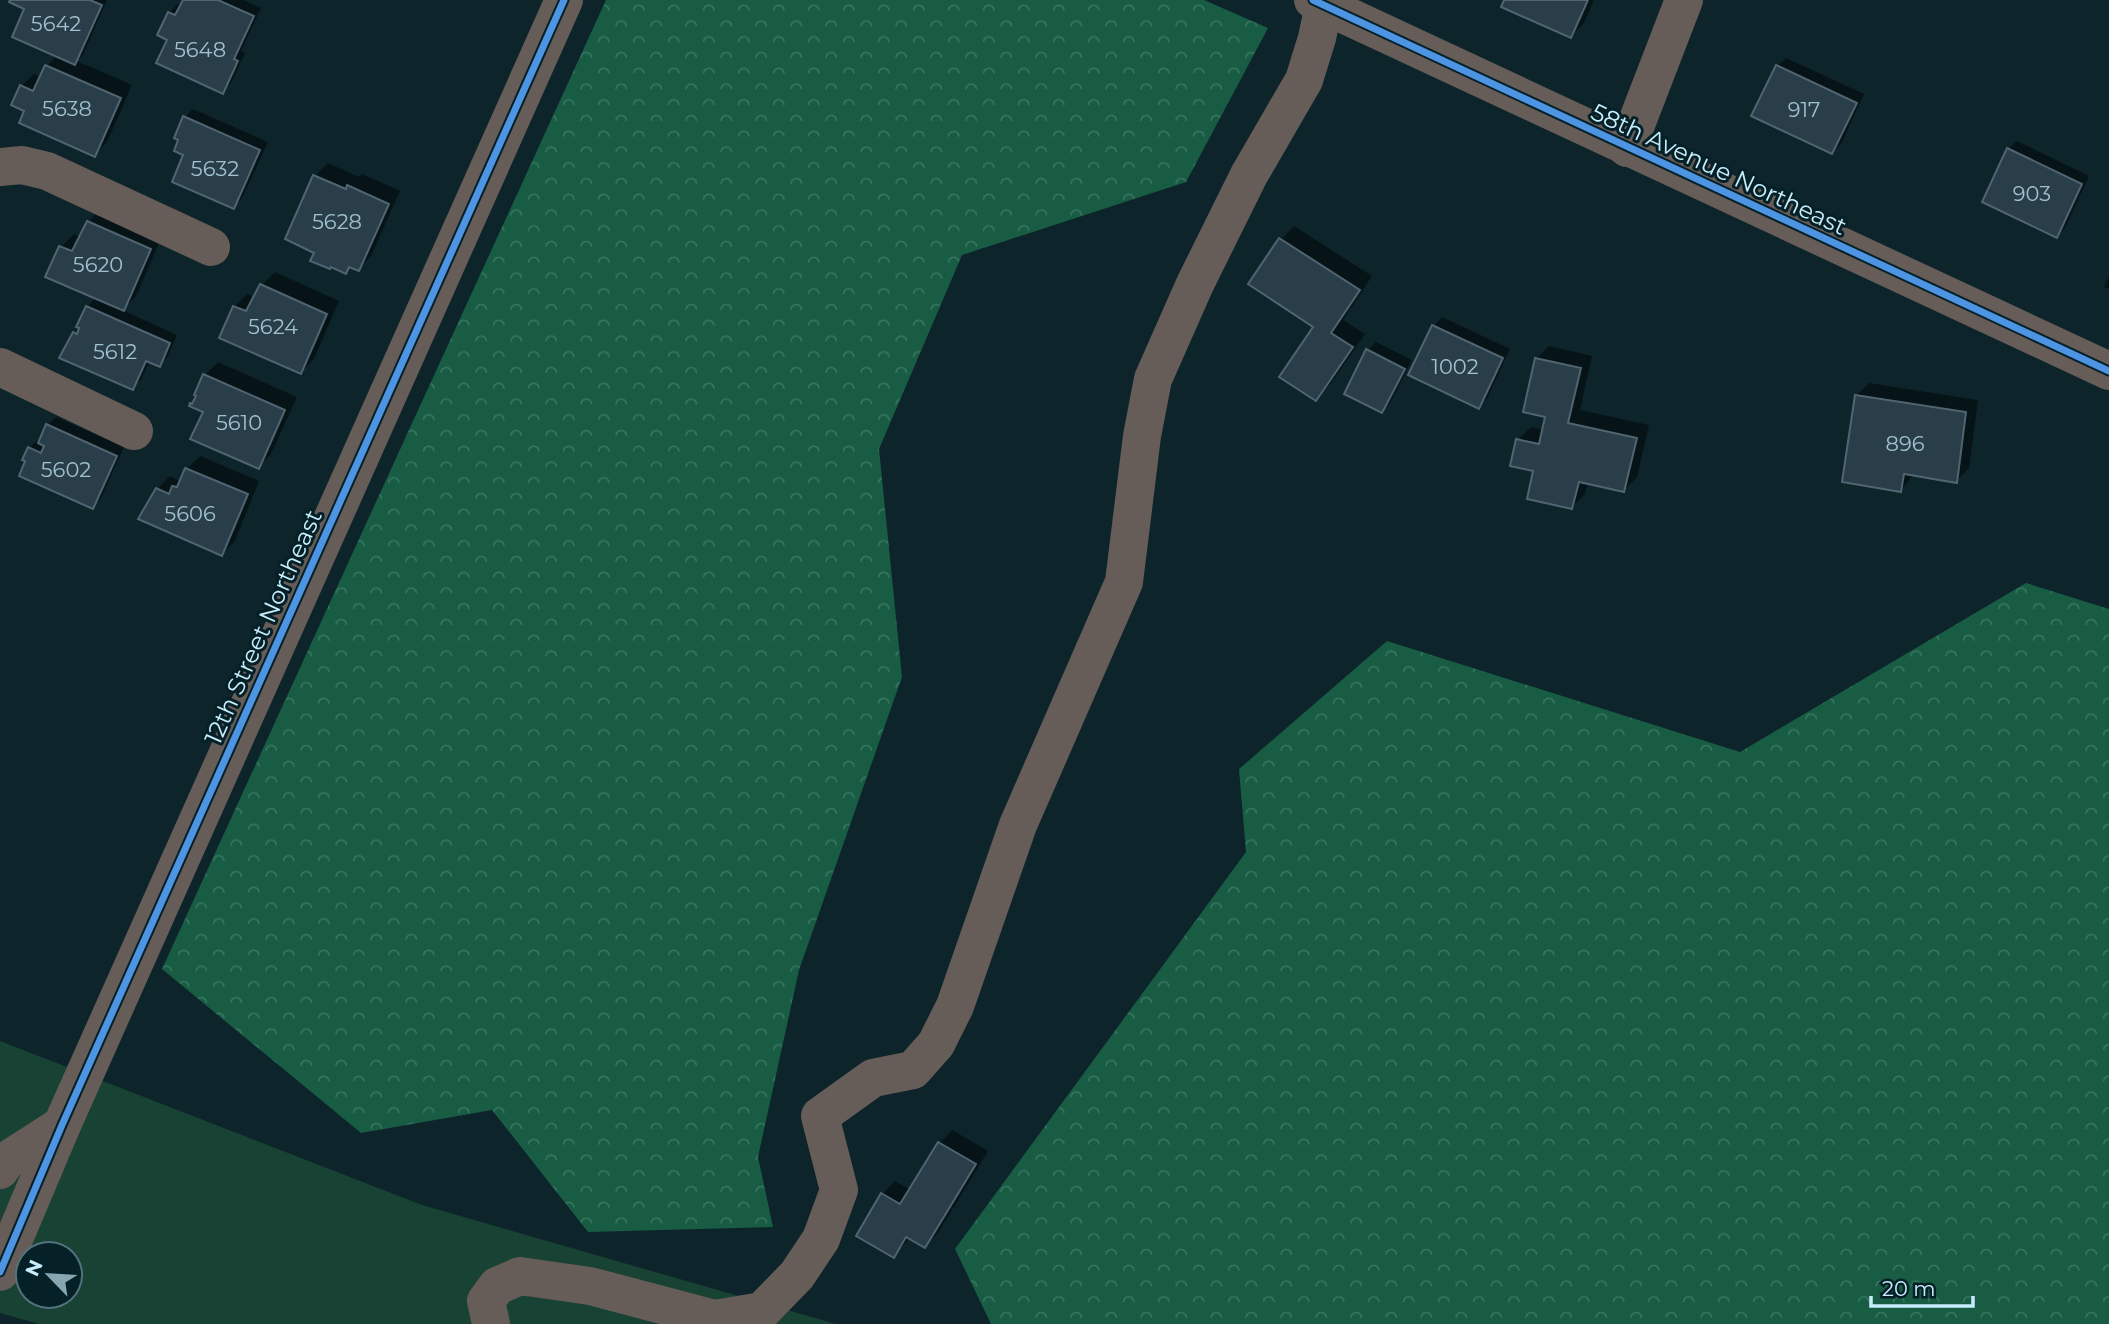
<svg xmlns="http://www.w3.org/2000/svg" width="2109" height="1324" font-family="Montserrat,sans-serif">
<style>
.green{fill:#184233;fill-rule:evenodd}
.forest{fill:url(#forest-crowns)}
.shadow{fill:#0007}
.building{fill:#293e49;stroke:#506571;stroke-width:2}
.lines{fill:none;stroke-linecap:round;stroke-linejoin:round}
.minor{stroke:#665c58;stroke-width:38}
.cycleway-casing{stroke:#062028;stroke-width:11}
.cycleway{stroke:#4d94e3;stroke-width:7}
.labels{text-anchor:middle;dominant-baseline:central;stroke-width:6;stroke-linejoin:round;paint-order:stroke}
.number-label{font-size:21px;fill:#a0c1ce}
.street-label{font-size:24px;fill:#c7edfb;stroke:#062028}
</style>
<defs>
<pattern id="forest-crowns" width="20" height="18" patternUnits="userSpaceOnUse" patternTransform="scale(1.75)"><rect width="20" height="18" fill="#175c43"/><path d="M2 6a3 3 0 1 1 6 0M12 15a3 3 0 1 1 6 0" fill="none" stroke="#37745f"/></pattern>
</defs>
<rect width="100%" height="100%" fill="#0d242b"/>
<path class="green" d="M 0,1041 L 422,1205 L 836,1324 L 39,1324 L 0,1313 ZM 28,1254 L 70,1254 L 70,1296 L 28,1296 Z"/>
<g class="forest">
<path d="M 606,0 L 1204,0 L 1268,28 L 1186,182 L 962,255 L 879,449 L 902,677 L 799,970 L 758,1157 L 773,1227 L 588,1232 L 492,1110 L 361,1133 L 162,969 Z"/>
<path d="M 2026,583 L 2109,609 L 2109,1324 L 991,1324 L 955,1249 L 1246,852 L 1239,769 L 1387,641 L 1740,752 Z"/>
</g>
<g class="shadow">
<path d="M 12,0 L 107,0 L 83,55 L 77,61 L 132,85 L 107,142 L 94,155 L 27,110 L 21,86 L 34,74 L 42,77 L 47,66 L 57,55 L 27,8 Z"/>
<path d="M 185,0 L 244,0 L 261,8 L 241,51 L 245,53 L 231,83 L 223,92 L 169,39 L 169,13 L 178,4 L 182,6 Z"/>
<path d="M 1506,0 L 1594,0 L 1584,23 L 1571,36 Z"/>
<path d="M 1786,58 L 1864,94 L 1841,144 L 1832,152 L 1777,66 Z"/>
<path d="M 193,109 L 268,142 L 242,198 L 234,207 L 186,154 L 185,117 Z"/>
<path d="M 2017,141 L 2089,176 L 2065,228 L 2057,236 L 2008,149 Z"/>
<path d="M 328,163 L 359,177 L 362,174 L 400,191 L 371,256 L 358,269 L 351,266 L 346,272 L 317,252 L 287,238 L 315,176 Z"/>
<path d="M 101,209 L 162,236 L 136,296 L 122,310 L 177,335 L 168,356 L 160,365 L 150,360 L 141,380 L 132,388 L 74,333 L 81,326 L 87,307 L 96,297 L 61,247 L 74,234 L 80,237 L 88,222 Z"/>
<path d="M 1294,226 L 1372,276 L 1343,320 L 1365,334 L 1329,386 L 1316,399 L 1316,326 L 1251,284 L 1281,239 Z"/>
<path d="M 275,272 L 339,301 L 314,359 L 301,372 L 234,307 L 247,294 L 256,298 L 262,285 Z"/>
<path d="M 2109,277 L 2109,289 L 2104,287 Z"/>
<path d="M 1442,317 L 1510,349 L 1487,399 L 1478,407 L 1410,374 L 1434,326 Z"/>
<path d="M 1376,342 L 1412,360 L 1390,403 L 1382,411 L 1368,350 Z"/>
<path d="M 1549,346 L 1592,356 L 1580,410 L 1649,425 L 1637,477 L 1624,490 L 1588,482 L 1585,494 L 1572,507 L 1535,470 L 1518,440 L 1531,427 L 1544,430 L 1547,416 L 1536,359 Z"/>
<path d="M 218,362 L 297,397 L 271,454 L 258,467 L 205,411 L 196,394 L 205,375 Z"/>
<path d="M 1869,383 L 1978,400 L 1969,468 L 1956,481 L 1914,474 L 1901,490 L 1856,396 Z"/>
<path d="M 56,417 L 124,447 L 101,498 L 93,507 L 27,461 L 29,448 L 38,440 L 40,441 L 47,425 Z"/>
<path d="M 200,456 L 259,481 L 235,541 L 222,554 L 157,489 L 170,476 L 180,481 L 187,469 Z"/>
<path d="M 952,1130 L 988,1151 L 938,1233 L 925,1246 L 910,1237 L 894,1256 L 883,1194 L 895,1181 L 911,1190 L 940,1143 Z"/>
</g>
<g class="building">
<path d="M 10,0 L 90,0 L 102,5 L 75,65 L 12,37 L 24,9 L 9,2 Z"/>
<path d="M 183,0 L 218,0 L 254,16 L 234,59 L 238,61 L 223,94 L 156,63 L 167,40 L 157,35 L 168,12 L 175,15 Z"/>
<path d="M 1504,0 L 1588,0 L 1571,38 L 1501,7 Z"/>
<path d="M 45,65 L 121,98 L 95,157 L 19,123 L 24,111 L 11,105 L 20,85 L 33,91 Z"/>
<path d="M 1776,65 L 1857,103 L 1832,154 L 1751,116 Z"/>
<path d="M 183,116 L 260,150 L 234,209 L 172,182 L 183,155 L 174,151 L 178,140 L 174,138 Z"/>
<path d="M 2007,148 L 2082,184 L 2057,238 L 1982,202 Z"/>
<path d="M 313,175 L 346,189 L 347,185 L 389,204 L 359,271 L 349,267 L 346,274 L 331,267 L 330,269 L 310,261 L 314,253 L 285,239 Z"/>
<path d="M 87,221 L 151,249 L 124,311 L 45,277 L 59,246 L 72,251 Z"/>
<path d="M 1279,238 L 1360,290 L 1331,333 L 1353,347 L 1316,401 L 1279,377 L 1313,327 L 1248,284 Z"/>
<path d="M 260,284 L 327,314 L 301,374 L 219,338 L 233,306 L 246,311 Z"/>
<path d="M 86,306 L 170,343 L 160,367 L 146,361 L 133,390 L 59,358 L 73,332 L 77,334 L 79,328 L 76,327 Z"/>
<path d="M 1432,325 L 1503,358 L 1479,409 L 1408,375 Z"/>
<path d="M 1366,349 L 1405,369 L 1382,413 L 1344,394 Z"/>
<path d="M 1535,358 L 1581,368 L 1568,423 L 1637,438 L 1624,492 L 1579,482 L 1572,509 L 1527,499 L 1533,471 L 1510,466 L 1516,439 L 1539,444 L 1545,417 L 1523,412 Z"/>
<path d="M 203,374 L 285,410 L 259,469 L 190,439 L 203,412 L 189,406 L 190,403 L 192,404 L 196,396 L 194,395 Z"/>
<path d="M 1855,395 L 1966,412 L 1957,483 L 1904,474 L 1901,492 L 1842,482 Z"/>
<path d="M 46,424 L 117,456 L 93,509 L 19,476 L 25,461 L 22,460 L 28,447 L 41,453 L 44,446 L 38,443 Z"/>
<path d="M 185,468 L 248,494 L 222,556 L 138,519 L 156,488 L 169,494 L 172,486 L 177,487 Z"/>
<path d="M 938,1142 L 976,1164 L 925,1248 L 906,1237 L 894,1258 L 856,1236 L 881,1193 L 900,1204 Z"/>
</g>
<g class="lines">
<g class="minor">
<path d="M 1313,0 L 2109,371"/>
<path d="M 1627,148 L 1684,0"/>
<path d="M 0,167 L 22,165 L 47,171 L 211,247"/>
<path d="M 0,367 L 134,431"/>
<path d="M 0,1170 L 6,1161 L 62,1125"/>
<path d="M 0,1272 L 62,1125 L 564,0"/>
<path d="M 491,1324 L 486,1301 L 497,1286 L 520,1276 L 590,1286 L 715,1319 L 762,1311 L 797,1275 L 821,1239 L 839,1190 L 820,1116 L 873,1078 L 913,1070 L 936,1044 L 955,1006 L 1018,825 L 1124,582 L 1142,436 L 1153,379 L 1195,284 L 1249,175 L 1304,80 L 1317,38 L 1324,5"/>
</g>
<defs>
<g id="cycleway">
<path d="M 1313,0 L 2109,371"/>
<path d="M 0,1272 L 62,1125 L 564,0"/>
</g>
</defs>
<use href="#cycleway" class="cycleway-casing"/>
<use href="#cycleway" class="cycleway"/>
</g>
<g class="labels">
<g class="number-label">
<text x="56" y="23">5642</text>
<text x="200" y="49">5648</text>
<text x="67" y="108">5638</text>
<text x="1804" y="109">917</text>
<text x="215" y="168">5632</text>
<text x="2032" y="193">903</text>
<text x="337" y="221">5628</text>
<text x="98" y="264">5620</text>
<text x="273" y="326">5624</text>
<text x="115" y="351">5612</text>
<text x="1455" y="366">1002</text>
<text x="239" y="422">5610</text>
<text x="1905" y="443">896</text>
<text x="66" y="469">5602</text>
<text x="190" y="513">5606</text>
</g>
<g class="street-label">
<text transform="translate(1719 169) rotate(25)">58th Avenue Northeast</text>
<text transform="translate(263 627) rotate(-66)">12th Street Northeast</text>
</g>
</g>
<g transform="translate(49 1275) rotate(295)"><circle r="33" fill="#062028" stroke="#53727c" stroke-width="2"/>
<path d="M0-5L12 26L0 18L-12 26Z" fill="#86a7b2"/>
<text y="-10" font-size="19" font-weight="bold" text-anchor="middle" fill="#c7edfb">N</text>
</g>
<path d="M1871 1296v10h102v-10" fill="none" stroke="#c7edfb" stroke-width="3.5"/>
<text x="1882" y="1296" font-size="21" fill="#c7edfb" stroke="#062028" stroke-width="5" paint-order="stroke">20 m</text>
</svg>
